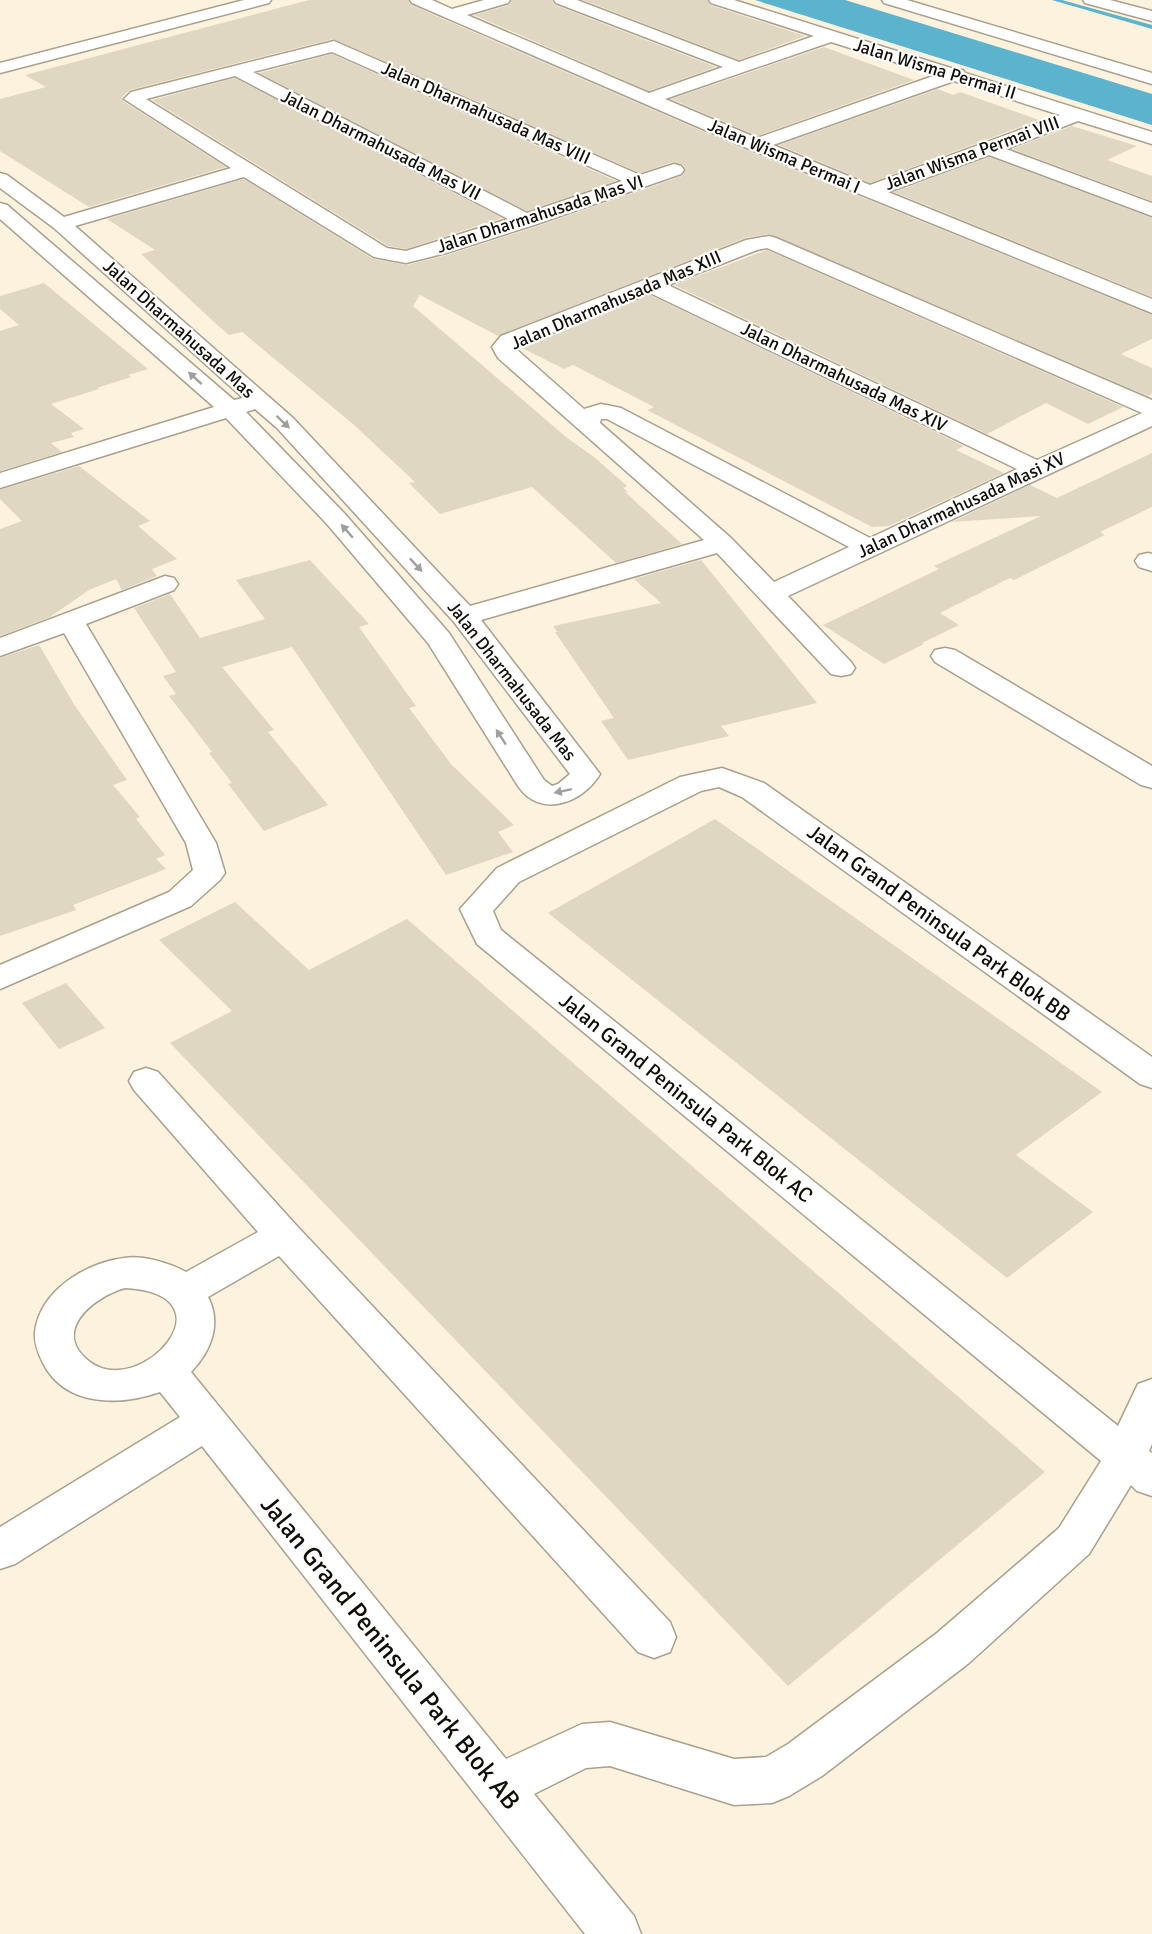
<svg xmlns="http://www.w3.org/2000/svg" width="1152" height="1934" font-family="Signika,sans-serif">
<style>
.water{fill:#5bb3cd}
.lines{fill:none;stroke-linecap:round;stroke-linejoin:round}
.stream{fill:#5bb3cd;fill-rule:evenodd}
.building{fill:#e0d7c2}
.minor-casing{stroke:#a9a08d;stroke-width:3}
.primary-casing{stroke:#a9a08d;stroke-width:3}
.minor{fill:#fff;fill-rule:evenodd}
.primary{fill:#fff;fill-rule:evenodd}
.oneway{fill:#a09f9c}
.labels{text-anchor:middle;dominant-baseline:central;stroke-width:4.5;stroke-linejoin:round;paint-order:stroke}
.far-street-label{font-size:18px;fill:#110e07;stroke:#fff}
.street-label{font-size:21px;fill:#110e07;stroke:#fff}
.near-street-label{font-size:26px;fill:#110e07;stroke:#fff}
</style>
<rect width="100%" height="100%" fill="#fcf2dd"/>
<path class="water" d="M 755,0 L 845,0 L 1152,94 L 1152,125 Z"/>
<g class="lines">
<path class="stream" d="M 1052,0 L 1062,0 L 1152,25 L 1152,29 Z"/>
</g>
<g class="building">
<path d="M 309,0 L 408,0 L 411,5 L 748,151 L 1152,315 L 1152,339 L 1121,354 L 1152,368 L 1152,394 L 1148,396 L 769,234 L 745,238 L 498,336 L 420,295 L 413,306 L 566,437 L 594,457 L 627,486 L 623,488 L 628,492 L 625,492 L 682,544 L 616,563 L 532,487 L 440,514 L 409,483 L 415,482 L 353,424 L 242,332 L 229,335 L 214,322 L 141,254 L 155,250 L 107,219 L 244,179 L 373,259 L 407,265 L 447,255 L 535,227 L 682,176 L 686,170 L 683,165 L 673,162 L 640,173 L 333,39 L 130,90 L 122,97 L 123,101 L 226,167 L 89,207 L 0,151 L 0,99 L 46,87 L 25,75 Z"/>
<path d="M 512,0 L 552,0 L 555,5 L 716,67 L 649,91 L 474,15 L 509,5 Z"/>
<path d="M 583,0 L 707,0 L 710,5 L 805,36 L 739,60 Z"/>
<path d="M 824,47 L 914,80 L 757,136 L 671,99 Z"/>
<path d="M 332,54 L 616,181 L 527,211 L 259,73 Z"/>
<path d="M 235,78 L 502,218 L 406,249 L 388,246 L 152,100 Z"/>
<path d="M 938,89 L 953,95 L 960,92 L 1039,120 L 870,183 L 779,145 Z"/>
<path d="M 1072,126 L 1137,146 L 1107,160 L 1152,176 L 1152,201 L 1012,149 Z"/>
<path d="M 989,157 L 1152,218 L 1152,297 L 894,192 Z"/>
<path d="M 767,250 L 1123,407 L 1088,424 L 1046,403 L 987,434 L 674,285 Z"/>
<path d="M 44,283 L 148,369 L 128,375 L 131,377 L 97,388 L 99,389 L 51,404 L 84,429 L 71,433 L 74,437 L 51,443 L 62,452 L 0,471 L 0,331 L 19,325 L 0,309 L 0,296 Z"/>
<path d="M 650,295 L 964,446 L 956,450 L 1004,473 L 889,526 L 872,527 L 647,410 L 654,407 L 573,365 L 564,369 L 522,348 Z"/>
<path d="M 1152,453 L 1152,507 L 1100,532 L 1105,535 L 1014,580 L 1010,578 L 940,613 L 959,625 L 922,643 L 924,644 L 884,664 L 823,625 L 939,569 L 934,566 L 1041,516 L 952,522 L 1030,485 L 1057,498 Z"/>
<path d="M 79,466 L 150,521 L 138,526 L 177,559 L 152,569 L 157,576 L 122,590 L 116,579 L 89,590 L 50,617 L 0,636 L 0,529 L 22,521 L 0,499 L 0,490 Z"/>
<path d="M 310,560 L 369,624 L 359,627 L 416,706 L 409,708 L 451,764 L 514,825 L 498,832 L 513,852 L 446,875 L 292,647 L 222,667 L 274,730 L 268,732 L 328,805 L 264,831 L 228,784 L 232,783 L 209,753 L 212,752 L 169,696 L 176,694 L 163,676 L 176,672 L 134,608 L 170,594 L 200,638 L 265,619 L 236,580 Z"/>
<path d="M 701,560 L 817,703 L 721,726 L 729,736 L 628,760 L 601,721 L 614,718 L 555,632 L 557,632 L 553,626 L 661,603 L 634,579 Z"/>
<path d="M 39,645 L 75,706 L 127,780 L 113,785 L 140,817 L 136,819 L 165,855 L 156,859 L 166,869 L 73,905 L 76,910 L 0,936 L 0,658 Z"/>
<path d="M 715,819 L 1102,1092 L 1016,1155 L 1093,1212 L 1007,1278 L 548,913 Z"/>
<path d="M 235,902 L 309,970 L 407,919 L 1045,1472 L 788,1686 L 170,1043 L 232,1011 L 159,940 Z"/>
<path d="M 66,983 L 105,1028 L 59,1049 L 22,1003 Z"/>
</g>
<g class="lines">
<defs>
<g id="minor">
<path d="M 244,0 L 271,0 L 269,3 L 0,73 L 0,63 Z"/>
<path d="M 410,0 L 432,0 L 452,9 L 484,0 L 510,0 L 508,3 L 467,15 L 649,93 L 723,67 L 556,3 L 554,0 L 577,0 L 739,62 L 814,36 L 711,3 L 709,0 L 734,0 L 954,69 L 963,70 L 965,73 L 1152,132 L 1152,144 L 1078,121 L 1006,149 L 1152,203 L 1152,216 L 989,155 L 888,192 L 1152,299 L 1152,313 L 749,149 L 412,3 ZM 831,42 L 936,75 L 757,138 L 665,99 ZM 954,81 L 1060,115 L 870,185 L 773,145 Z"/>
<path d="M 882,0 L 907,0 L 1152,73 L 1152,84 L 884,3 Z"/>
<path d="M 334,41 L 640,175 L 674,164 L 681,166 L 684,170 L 681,174 L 534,225 L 446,253 L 406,263 L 374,257 L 244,177 L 75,226 L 293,418 L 470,606 L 704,540 L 498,358 L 492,347 L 501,336 L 746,240 L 769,236 L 776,238 L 1152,400 L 1152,426 L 788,596 L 851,662 L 855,668 L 851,674 L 841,676 L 831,674 L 717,553 L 481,620 L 600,774 C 583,803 540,819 518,786 L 428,643 L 327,524 L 226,418 L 0,488 L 0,473 L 214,407 L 0,219 L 0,203 L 7,205 L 234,400 L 243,398 L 54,228 L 0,188 L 0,173 L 7,175 L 64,217 L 231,168 L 124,99 L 131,92 ZM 332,52 L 622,181 L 527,213 L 253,72 ZM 235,76 L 508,219 L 406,251 L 387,248 L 146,99 ZM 767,248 L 1142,413 L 1037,460 L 668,285 L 757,250 ZM 650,293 L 1017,469 L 870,538 L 621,408 L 601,404 L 584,409 L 515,348 ZM 255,409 L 277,428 L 454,622 L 570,774 L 558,784 L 552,786 L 544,780 L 449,633 L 345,514 L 246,412 ZM 601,419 L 607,419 L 849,547 L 774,582 L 731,538 L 600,423 Z"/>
<path d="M 1148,553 L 1152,554 L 1152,571 L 1139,567 L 1135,561 L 1139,555 Z"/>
<path d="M 165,576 L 174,578 L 178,584 L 174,590 L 86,624 L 216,843 L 225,873 L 220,880 L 191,906 L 0,989 L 0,965 L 169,892 L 193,870 L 186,843 L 64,633 L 0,656 L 0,638 Z"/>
<path d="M 945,648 L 955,650 L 1152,766 L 1152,788 L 1141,785 L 935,662 L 931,656 L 935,650 Z"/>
<path d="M 722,768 L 764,783 L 1152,1057 L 1152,1088 L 1140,1084 L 742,797 L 719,787 L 701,791 L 519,882 L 493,911 L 501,930 L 1118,1426 L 1138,1384 L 1152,1379 L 1152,1444 L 1149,1451 L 1152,1453 L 1152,1496 L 1137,1491 L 1131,1485 L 1089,1554 L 969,1663 L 822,1776 L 789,1796 L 772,1803 L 734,1805 L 610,1766 L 586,1768 L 534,1794 L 634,1916 L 641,1934 L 585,1934 L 202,1446 L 15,1564 L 0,1569 L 0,1527 L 180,1417 L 160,1392 C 120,1406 65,1407 43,1363 C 38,1353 34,1343 35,1332 C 40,1290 86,1263 124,1258 C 143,1255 169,1263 186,1272 L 258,1232 L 134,1090 L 129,1081 L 134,1072 L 146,1068 L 158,1072 L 296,1225 L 670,1622 L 676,1637 L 670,1652 L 654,1658 L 638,1652 L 279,1256 L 208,1297 C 222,1324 211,1351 191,1372 L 506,1759 L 582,1724 L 610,1722 L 734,1759 L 766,1757 L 788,1744 L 937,1633 L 1059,1528 L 1101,1461 L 477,944 L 460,909 L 497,868 L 680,777 ZM 125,1288 C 236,1294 141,1400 90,1362 C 50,1332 93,1297 125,1288 Z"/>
</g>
<path id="primary" d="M 1083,0 L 1110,0 L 1152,11 L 1152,21 L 1085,3 Z"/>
</defs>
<use href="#minor" class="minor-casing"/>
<use href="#primary" class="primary-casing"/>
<use href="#minor" class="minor"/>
<use href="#primary" class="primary"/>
</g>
<defs><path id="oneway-solid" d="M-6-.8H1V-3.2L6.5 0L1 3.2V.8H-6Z" transform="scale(1.5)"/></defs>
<g class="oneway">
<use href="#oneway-solid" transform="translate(195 378) rotate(-138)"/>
<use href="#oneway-solid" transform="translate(283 422) rotate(44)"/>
<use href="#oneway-solid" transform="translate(347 531) rotate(-131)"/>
<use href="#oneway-solid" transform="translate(416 565) rotate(47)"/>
<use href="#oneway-solid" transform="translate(501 737) rotate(-123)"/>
<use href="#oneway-solid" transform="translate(563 791) rotate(168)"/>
</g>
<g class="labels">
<g class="far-street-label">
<text transform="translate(935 69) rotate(17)">Jalan Wisma Permai II</text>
<text transform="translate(486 113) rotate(24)">Jalan Dharmahusada Mas VIII</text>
<text transform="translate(381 145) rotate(27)">Jalan Dharmahusada Mas VII</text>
<text transform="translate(972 153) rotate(-20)">Jalan Wisma Permai VIII</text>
<text transform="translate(784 156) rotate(23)">Jalan Wisma Permai I</text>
<text transform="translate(540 214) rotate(-18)">Jalan Dharmahusada Mas VI</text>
<text transform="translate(616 300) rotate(-23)">Jalan Dharmahusada Mas XIII</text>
<text transform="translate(179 329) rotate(42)">Jalan Dharmahusada Mas</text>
<text transform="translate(844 377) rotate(26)">Jalan Dharmahusada Mas XIV</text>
<text transform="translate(961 505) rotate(-25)">Jalan Dharmahusada Masi XV</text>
<text transform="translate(512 681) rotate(52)">Jalan Dharmahusada Mas</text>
</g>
<g class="street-label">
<text transform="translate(939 923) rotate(36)">Jalan Grand Peninsula Park Blok BB</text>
<text transform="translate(686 1098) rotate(39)">Jalan Grand Peninsula Park Blok AC</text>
</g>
<g class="near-street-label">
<text transform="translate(390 1653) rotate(51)">Jalan Grand Peninsula Park Blok AB</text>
</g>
</g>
</svg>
